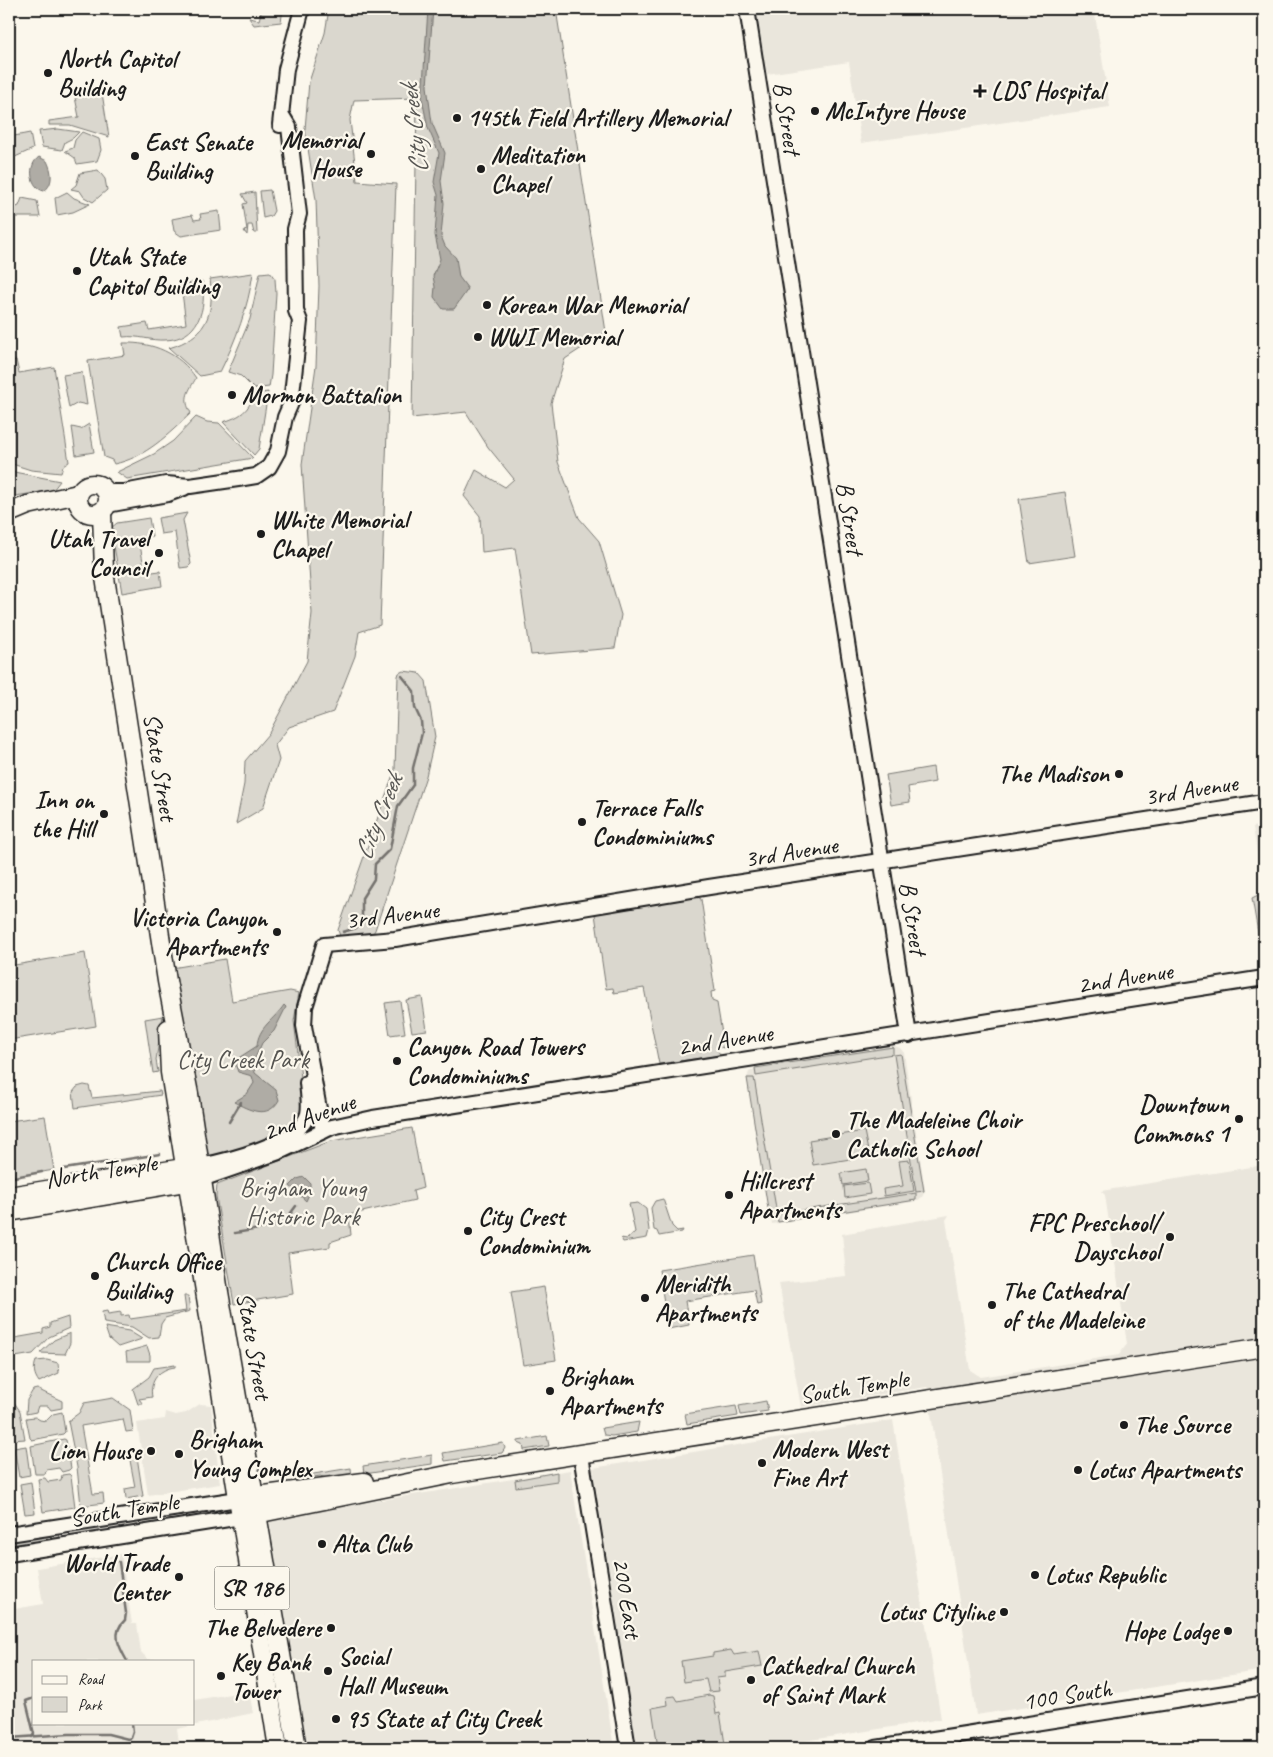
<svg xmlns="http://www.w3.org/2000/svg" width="1273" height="1757" font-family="Caveat,sans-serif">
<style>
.built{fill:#eae6dc}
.green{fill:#dad7ce;stroke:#7b7a75}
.water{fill:#afaca5;stroke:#74726e}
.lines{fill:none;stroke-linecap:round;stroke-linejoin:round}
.stream{stroke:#74726e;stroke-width:2.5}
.minor-casing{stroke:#1c1c1c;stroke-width:18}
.major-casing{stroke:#1c1c1c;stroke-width:21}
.minor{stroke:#fbf7ec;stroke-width:14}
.major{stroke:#fbf7ec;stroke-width:18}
.poi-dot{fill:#1c1c1c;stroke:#fbf7ec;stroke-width:2}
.labels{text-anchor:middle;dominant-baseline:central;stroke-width:4.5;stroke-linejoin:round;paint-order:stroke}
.shield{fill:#fbf7ec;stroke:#5f5e5a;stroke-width:1}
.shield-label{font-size:24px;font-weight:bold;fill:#1c1c1c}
.poi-label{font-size:25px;font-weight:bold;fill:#1c1c1c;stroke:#fbf7ec;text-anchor:start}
.street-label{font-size:25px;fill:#1c1c1c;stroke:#fbf7ec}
.park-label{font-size:25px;fill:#555451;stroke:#fbf7ec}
.water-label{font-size:26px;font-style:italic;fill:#575653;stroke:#fbf7ec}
</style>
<rect width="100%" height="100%" fill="#fbf7ec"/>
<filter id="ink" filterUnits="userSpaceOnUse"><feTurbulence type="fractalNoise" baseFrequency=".02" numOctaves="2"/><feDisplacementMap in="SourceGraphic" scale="10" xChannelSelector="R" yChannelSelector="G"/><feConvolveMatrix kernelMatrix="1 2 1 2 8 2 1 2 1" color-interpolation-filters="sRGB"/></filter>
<g filter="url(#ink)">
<g class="built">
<path d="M 756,9 L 1094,9 L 1110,107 L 861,143 L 849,62 L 767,74 Z"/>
<path d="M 1264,825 L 1264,897 L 1253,827 Z"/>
<path d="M 895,1046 L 900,1048 L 904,1053 L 925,1191 L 922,1197 L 917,1201 L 772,1224 L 747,1078 L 749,1072 L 756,1068 Z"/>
<path d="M 1264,1165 L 1264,1670 L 976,1715 L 927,1387 L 801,1407 L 779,1283 L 846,1276 L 842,1234 L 949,1215 L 946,1220 L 970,1370 L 981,1377 L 1119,1355 L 1127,1344 L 1105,1195 L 1101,1191 Z"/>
<path d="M 200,1404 L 211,1405 L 220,1484 L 148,1495 L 137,1423 L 165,1419 L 166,1412 L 176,1415 L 186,1413 Z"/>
<path d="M 893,1420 L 941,1719 L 761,1748 L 637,1748 L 593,1468 Z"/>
<path d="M 570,1470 L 614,1748 L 306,1748 L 269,1518 Z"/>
<path d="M 121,1554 L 132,1624 L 137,1624 L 141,1652 L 148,1659 L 158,1659 L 158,1661 L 34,1661 L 34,1723 L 194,1723 L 194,1700 L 249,1691 L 253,1713 L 177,1729 L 180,1748 L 9,1748 L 9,1610 L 43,1604 L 37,1568 Z"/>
</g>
<g class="green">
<path d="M 262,9 L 283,9 L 281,22 L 254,25 L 249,18 L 259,20 Z"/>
<path d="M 329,9 L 556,9 L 606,332 L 565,359 L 551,403 L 558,462 L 579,518 L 599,541 L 621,615 L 615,648 L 531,655 L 515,548 L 482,552 L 480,516 L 464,496 L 476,470 L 505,487 L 514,479 L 488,447 L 466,412 L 412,418 L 417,98 L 354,100 L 350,120 L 357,181 L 396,184 L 380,625 L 359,632 L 355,656 L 333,712 L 289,727 L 275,745 L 279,760 L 263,808 L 236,824 L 244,784 L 245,761 L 269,733 L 307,661 L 312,613 L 302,464 L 316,366 L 319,286 L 316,200 L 305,129 L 309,82 L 325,33 Z"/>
<path d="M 102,93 L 109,137 L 70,125 L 49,125 L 49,121 L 79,117 L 75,97 Z"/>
<path d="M 58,129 L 79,132 L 73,138 L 65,142 L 62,150 L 42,147 L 39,131 Z"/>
<path d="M 82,132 L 99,139 L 101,150 L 97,161 L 77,164 L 75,158 L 65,151 L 73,148 L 75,140 Z"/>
<path d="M 30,133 L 33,149 L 15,157 C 8,153 9,145 9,137 Z"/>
<path d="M 98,170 L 105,179 L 107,190 L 93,202 L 84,197 L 80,191 L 71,189 L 76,185 L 80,173 Z"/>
<path d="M 270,190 L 274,211 L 271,216 L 263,218 L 260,191 Z"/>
<path d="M 67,192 L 74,198 L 90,204 L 73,212 L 57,215 L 55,198 Z"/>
<path d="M 255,192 L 257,233 L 254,233 L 252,225 L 248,225 L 247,235 L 244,231 L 247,230 L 243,204 L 247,203 L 242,194 Z"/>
<path d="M 22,198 L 37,201 L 40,217 L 9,217 L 12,209 L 19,206 Z"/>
<path d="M 219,211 L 221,230 L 181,236 L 174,231 L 172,219 L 192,215 L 194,220 L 201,219 L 200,214 Z"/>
<path d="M 270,272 L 275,279 L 276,293 L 271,375 L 269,387 L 254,389 L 241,376 L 228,372 L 250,319 L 260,273 Z"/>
<path d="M 253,273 C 248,308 236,340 220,372 L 200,376 L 169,348 C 205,337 215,316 210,279 Z"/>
<path d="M 202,281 C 207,308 199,339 165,340 C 151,341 138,335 123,337 L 121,327 L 147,323 L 149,330 L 186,324 L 182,292 L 186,290 L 187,284 Z"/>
<path d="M 123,343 C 153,342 179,353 196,378 C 189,391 182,398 191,413 C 169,434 145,458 114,464 L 112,460 L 104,457 L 88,361 L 125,355 Z"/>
<path d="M 16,360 L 19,373 L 54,367 L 69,462 L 63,466 L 61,473 L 31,470 L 9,463 L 9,362 Z"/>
<path d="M 82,372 L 87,405 L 78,403 L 69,408 L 63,375 Z"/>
<path d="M 268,392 L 259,449 L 254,455 L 223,422 C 240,417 249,411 254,394 Z"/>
<path d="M 196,417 L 207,422 L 219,423 L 253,458 L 127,479 L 117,472 L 154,454 L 173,441 Z"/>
<path d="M 89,424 L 94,452 L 76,455 L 72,427 L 81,429 Z"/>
<path d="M 9,471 L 60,481 L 53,490 L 9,497 Z"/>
<path d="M 1065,492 L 1075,556 L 1029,563 L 1019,499 Z"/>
<path d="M 187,513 L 183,520 L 191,564 L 188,567 L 180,568 L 175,532 L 161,534 L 158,518 Z"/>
<path d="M 149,518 L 152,536 L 139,539 L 145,573 L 160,571 L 162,586 L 122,593 L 111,528 L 117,523 Z"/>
<path d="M 403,671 L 419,673 L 426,681 L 435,737 L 426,776 L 375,930 L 372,935 L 341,939 L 338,930 L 395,769 L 398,676 L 399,673 Z"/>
<path d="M 933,767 L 935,782 L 908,787 L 910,802 L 891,805 L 886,775 Z"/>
<path d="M 1258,895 L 1264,936 L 1263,962 L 1252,898 Z"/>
<path d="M 698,897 L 701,899 L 715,991 L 711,992 L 712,1001 L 717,1003 L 724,1046 L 724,1048 L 720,1047 L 717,1050 L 720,1054 L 715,1056 L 659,1064 L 644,988 L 614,993 L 613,988 L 606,989 L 595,914 Z"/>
<path d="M 85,953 L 96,1026 L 9,1040 L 9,966 Z"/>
<path d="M 225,959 L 232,1001 L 290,991 L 299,993 L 294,1021 L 305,1110 L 289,1131 L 218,1157 L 211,1156 L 205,1150 L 172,968 Z"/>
<path d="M 422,997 L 427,1030 L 412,1032 L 406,1000 Z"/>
<path d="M 400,1001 L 405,1033 L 390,1035 L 385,1003 Z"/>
<path d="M 163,1016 L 156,1060 L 158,1072 L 153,1073 L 145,1019 Z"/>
<path d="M 893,1047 L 893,1054 L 756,1076 L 755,1068 Z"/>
<path d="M 901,1054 L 924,1191 L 916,1192 L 894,1055 Z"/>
<path d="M 747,1078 L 754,1078 L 777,1214 L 916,1193 L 916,1200 L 778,1222 L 777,1214 L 769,1215 Z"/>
<path d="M 84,1085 L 89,1086 L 92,1098 L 160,1091 L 161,1095 L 75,1108 L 73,1092 L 77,1087 Z"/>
<path d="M 45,1116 L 54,1170 L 14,1177 L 13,1170 L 9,1170 L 9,1121 Z"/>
<path d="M 412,1128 L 423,1188 L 413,1191 L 415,1200 L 349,1215 L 351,1235 L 330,1242 L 330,1247 L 288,1253 L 293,1294 L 234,1304 L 216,1196 L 217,1185 L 331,1141 Z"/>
<path d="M 864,1131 L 869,1156 L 813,1165 L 809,1140 Z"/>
<path d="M 909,1160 L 914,1191 L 884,1196 L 883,1189 L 903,1186 L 899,1161 Z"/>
<path d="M 866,1169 L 868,1181 L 843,1185 L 841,1173 Z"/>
<path d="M 868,1183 L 870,1194 L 845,1198 L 844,1186 Z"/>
<path d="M 663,1199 L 672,1226 L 677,1231 L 683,1230 L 682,1232 L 659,1236 L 657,1231 L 654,1230 L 651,1208 L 655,1201 Z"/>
<path d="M 638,1203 L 646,1209 L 649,1230 L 647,1238 L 623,1242 L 621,1238 L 627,1239 L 635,1232 L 629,1204 Z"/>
<path d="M 753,1255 L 761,1304 L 757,1305 L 754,1290 L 685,1301 L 689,1325 L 668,1329 L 659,1270 Z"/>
<path d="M 544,1287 L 556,1360 L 523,1365 L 511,1292 Z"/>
<path d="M 184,1296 L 188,1296 L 190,1311 L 165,1318 L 161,1324 L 159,1337 L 149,1338 L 132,1327 L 104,1323 L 102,1312 L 107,1311 L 108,1314 L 121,1312 L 121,1316 L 129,1315 L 130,1319 L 186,1311 Z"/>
<path d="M 68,1317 L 69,1328 L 49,1337 L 33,1354 L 9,1358 L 9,1339 L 43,1333 L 43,1329 L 50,1327 L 50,1323 Z"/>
<path d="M 105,1327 L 129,1331 L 142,1339 L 118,1347 L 109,1339 Z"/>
<path d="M 70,1333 L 70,1343 L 65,1354 L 40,1353 L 54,1340 Z"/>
<path d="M 147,1346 L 150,1355 L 150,1361 L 127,1361 L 126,1352 Z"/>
<path d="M 47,1360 L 58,1363 L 59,1373 L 39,1382 C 34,1375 33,1369 36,1361 Z"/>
<path d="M 175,1365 L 175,1367 C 159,1369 149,1381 152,1397 L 139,1399 L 143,1404 L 138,1404 L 133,1389 L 149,1377 L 154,1368 Z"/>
<path d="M 37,1389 L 62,1401 L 62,1408 L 51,1410 L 48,1406 L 38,1406 L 36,1412 L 26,1414 L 27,1400 L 33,1390 Z"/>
<path d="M 9,1395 L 20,1411 L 25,1439 L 12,1440 L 9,1419 Z"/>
<path d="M 113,1398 L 130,1410 L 133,1431 L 126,1432 L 123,1419 L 81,1426 L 93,1494 L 103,1493 L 104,1503 L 81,1506 L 77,1467 L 68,1421 L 79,1413 L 84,1403 Z"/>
<path d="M 766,1401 L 768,1411 L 741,1415 L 739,1406 Z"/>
<path d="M 736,1406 L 738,1416 L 687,1424 L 685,1414 Z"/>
<path d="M 62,1412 L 65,1432 L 63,1434 L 32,1440 L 30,1438 L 26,1418 L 35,1417 L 40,1420 L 46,1421 L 53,1414 Z"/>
<path d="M 639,1422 L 637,1432 L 612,1436 L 604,1435 L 602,1428 Z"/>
<path d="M 547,1436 L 549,1446 L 524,1450 L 523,1445 L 518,1443 L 518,1441 Z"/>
<path d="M 64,1439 L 66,1440 L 71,1468 L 69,1470 L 62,1472 L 59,1468 L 46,1470 L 45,1474 L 35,1474 L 31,1446 Z"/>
<path d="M 503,1443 L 505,1448 L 502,1453 L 445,1461 L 443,1453 Z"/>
<path d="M 26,1446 L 30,1475 L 19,1477 L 14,1448 Z"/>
<path d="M 136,1450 L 143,1496 L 126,1499 L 125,1489 L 135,1487 L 129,1455 L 134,1454 L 134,1451 Z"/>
<path d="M 432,1455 L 432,1464 L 364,1474 L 363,1466 Z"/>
<path d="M 351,1468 L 352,1478 L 333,1480 L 320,1476 L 295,1480 L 295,1477 Z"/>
<path d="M 557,1472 L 557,1481 L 516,1487 L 515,1480 Z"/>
<path d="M 69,1474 L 71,1476 L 75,1507 L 43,1512 L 38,1479 L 45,1478 L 48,1482 L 61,1480 L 62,1475 Z"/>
<path d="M 31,1482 L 35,1513 L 25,1514 L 20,1484 Z"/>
<path d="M 59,1531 L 60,1541 L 9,1550 L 9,1538 Z"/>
<path d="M 731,1650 L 734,1655 L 759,1651 L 762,1666 L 725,1672 L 725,1677 L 717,1678 L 719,1691 L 709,1692 L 706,1679 L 684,1682 L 681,1661 L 713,1656 L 713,1653 Z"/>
<path d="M 709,1695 L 713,1696 L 716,1714 L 720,1713 L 725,1744 L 698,1748 L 658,1748 L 652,1708 L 668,1705 L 667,1697 L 675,1696 L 678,1701 Z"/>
</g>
<g class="water">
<path d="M 428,9 L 433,9 L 427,86 L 432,123 L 445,153 L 441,181 L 444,203 L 441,236 L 445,246 L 456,258 L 459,277 L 468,289 L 454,309 L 443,309 L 434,297 L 435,287 L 433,276 L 440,259 L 435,235 L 438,195 L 434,182 L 439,153 L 428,128 L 422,99 Z"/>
<path d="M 39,157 L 47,161 C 52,171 54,184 44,191 C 30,188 27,165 39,157 Z"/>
<path d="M 284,1005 L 286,1007 L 274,1031 L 262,1043 L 253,1063 L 255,1073 L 276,1090 L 279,1100 C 268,1120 249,1110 234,1102 L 247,1094 L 254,1083 L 252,1076 L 238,1072 L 235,1064 L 240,1057 L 257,1046 C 258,1027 274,1020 284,1005 Z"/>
<path d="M 304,1177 L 310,1183 L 310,1192 L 306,1201 L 290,1186 L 297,1179 Z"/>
</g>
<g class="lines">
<g class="stream">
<path d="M 343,932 L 356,928 L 362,921 L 362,898 L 374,879 L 375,864 L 390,849 L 398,806 L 413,785 L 413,768 L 422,733 L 421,721 L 415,708 L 414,691 L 402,676"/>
<path d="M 229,1122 L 241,1102"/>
<path d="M 64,1169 L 160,1154"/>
<path d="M 14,1177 L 42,1172"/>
<path d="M 235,1233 L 282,1225 L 296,1206"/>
<path d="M 119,1562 L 126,1613 L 125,1620 C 111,1633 119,1647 127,1661"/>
<path d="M 32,1737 L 34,1734 L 26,1701 L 34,1698"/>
<path d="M 9,1738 L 69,1734 L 108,1734 L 128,1739 L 131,1738 L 133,1732 L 132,1723"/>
</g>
<defs>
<g id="minor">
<path d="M 747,9 L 909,1035"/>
<path d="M 280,125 L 286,69 L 302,9"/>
<path d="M 106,492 L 124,492 L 166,484 L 190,486 L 238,479 L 256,476 L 269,467 L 278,451 L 285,417 L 291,403 L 300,321 L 296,311 L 295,229 L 299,214 L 289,127 L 283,117"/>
<path d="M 107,505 L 168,494 L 184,488"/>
<path d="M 323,1131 L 304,1026 L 305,1007 L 324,945 L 395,939 L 709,887 L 1264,802"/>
<path d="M 200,1166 C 227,1161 300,1143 308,1114 C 310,1105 308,1093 307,1083"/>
<path d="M 202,1179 L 279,1152 L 332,1127 L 373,1118 L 1264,978"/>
<path d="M 581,1455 L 628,1748"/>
<path d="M 9,1534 L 238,1499"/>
<path d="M 9,1554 L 241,1517"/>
<path d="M 876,1748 L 1264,1687"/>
</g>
<g id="major">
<circle cx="93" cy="499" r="15"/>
<path d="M 102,512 L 104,571 L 167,981 L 189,1094 L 218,1286 L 297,1748"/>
<path d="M 9,513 L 28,505 L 78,494"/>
<path d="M 168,1029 L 170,1072 L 278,1748"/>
<path d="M 9,1196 L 196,1166"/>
<path d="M 9,1212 L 198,1180"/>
<path d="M 241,1498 L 364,1482"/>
<path d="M 241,1517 L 452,1474 L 1264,1347"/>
</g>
</defs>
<use href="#minor" class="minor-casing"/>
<use href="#major" class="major-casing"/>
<use href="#minor" class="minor"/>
<use href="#major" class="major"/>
</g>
</g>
<g class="poi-dot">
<circle cx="48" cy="73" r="5"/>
<path d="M977.5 83.5h5v5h5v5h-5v5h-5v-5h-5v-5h5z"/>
<circle cx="815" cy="111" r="5"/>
<circle cx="457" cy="118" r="5"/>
<circle cx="371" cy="154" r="5"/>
<circle cx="135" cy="156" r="5"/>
<circle cx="481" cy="169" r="5"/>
<circle cx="77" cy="271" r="5"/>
<circle cx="487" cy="305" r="5"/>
<circle cx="478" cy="337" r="5"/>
<circle cx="232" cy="395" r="5"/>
<circle cx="261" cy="534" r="5"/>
<circle cx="159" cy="553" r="5"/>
<circle cx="1119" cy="774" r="5"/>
<circle cx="104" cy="814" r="5"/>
<circle cx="582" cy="822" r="5"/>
<circle cx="277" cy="932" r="5"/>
<circle cx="397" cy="1061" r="5"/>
<circle cx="1239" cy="1119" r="5"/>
<circle cx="836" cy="1134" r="5"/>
<circle cx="729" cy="1195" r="5"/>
<circle cx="468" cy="1231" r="5"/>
<circle cx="1170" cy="1237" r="5"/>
<circle cx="95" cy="1276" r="5"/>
<circle cx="645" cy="1298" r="5"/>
<circle cx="992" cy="1305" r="5"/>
<circle cx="550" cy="1391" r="5"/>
<circle cx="1124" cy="1425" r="5"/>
<circle cx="151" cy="1451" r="5"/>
<circle cx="179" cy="1454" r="5"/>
<circle cx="762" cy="1463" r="5"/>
<circle cx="1078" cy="1470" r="5"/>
<circle cx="322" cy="1544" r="5"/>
<circle cx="1035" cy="1575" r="5"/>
<circle cx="179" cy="1577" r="5"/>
<circle cx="1004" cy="1612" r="5"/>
<circle cx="331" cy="1628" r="5"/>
<circle cx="1228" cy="1631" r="5"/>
<circle cx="328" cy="1671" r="5"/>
<circle cx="221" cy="1676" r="5"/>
<circle cx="751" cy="1680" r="5"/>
<circle cx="336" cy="1719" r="5"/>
</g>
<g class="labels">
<rect class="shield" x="214.5" y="1566.5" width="75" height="43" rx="4"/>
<g class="shield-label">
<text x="252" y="1588">SR 186</text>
</g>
<g class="poi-label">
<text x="58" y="59">North Capitol<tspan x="58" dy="29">Building</tspan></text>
<text x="991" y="91">LDS Hospital</text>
<text x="825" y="111">McIntyre House</text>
<text x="467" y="118">145th Field Artillery Memorial</text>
<text x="361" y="140" text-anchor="end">Memorial<tspan x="361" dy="29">House</tspan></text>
<text x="145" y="142">East Senate<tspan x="145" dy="29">Building</tspan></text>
<text x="491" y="155">Meditation<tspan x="491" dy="29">Chapel</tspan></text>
<text x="87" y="257">Utah State<tspan x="87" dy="29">Capitol Building</tspan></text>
<text x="497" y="305">Korean War Memorial</text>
<text x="488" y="337">WWI Memorial</text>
<text x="242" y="395">Mormon Battalion</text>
<text x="271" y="520">White Memorial<tspan x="271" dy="29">Chapel</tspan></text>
<text x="149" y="539" text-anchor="end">Utah Travel<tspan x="149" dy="29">Council</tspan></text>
<text x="1109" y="774" text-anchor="end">The Madison</text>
<text x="94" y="800" text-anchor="end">Inn on<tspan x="94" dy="29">the Hill</tspan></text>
<text x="592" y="808">Terrace Falls<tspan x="592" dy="29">Condominiums</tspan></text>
<text x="267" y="918" text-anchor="end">Victoria Canyon<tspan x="267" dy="29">Apartments</tspan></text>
<text x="407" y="1047">Canyon Road Towers<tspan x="407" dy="29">Condominiums</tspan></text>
<text x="1229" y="1105" text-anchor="end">Downtown<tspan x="1229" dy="29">Commons 1</tspan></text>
<text x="846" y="1120">The Madeleine Choir<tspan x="846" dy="29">Catholic School</tspan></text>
<text x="739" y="1181">Hillcrest<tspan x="739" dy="29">Apartments</tspan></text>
<text x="478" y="1217">City Crest<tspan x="478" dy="29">Condominium</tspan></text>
<text x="1160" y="1223" text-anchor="end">FPC Preschool/<tspan x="1160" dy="29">Dayschool</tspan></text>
<text x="105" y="1262">Church Office<tspan x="105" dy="29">Building</tspan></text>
<text x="655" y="1284">Meridith<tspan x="655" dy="29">Apartments</tspan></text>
<text x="1002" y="1291">The Cathedral<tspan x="1002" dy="29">of the Madeleine</tspan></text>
<text x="560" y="1377">Brigham<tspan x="560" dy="29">Apartments</tspan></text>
<text x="1134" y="1425">The Source</text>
<text x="189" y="1440">Brigham<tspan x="189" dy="29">Young Complex</tspan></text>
<text x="772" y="1449">Modern West<tspan x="772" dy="29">Fine Art</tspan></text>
<text x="141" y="1451" text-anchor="end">Lion House</text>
<text x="1088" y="1470">Lotus Apartments</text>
<text x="332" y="1544">Alta Club</text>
<text x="169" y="1563" text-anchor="end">World Trade<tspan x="169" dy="29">Center</tspan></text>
<text x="1045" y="1575">Lotus Republic</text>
<text x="994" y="1612" text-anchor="end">Lotus Cityline</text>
<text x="321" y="1628" text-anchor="end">The Belvedere</text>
<text x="1218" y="1631" text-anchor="end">Hope Lodge</text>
<text x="338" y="1657">Social<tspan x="338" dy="29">Hall Museum</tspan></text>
<text x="231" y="1662">Key Bank<tspan x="231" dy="29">Tower</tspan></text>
<text x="761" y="1666">Cathedral Church<tspan x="761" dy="29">of Saint Mark</tspan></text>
<text x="346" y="1719">95 State at City Creek</text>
</g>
<g class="street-label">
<text transform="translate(787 118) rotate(81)">B Street</text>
<text transform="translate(850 518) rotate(81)">B Street</text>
<text transform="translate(160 767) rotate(81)">State Street</text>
<text transform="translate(1191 790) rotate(-9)">3rd Avenue</text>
<text transform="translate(791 852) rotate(-9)">3rd Avenue</text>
<text transform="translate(392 915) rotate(-7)">3rd Avenue</text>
<text transform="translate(913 918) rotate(81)">B Street</text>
<text transform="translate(1125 978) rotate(-9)">2nd Avenue</text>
<text transform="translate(725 1040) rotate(-9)">2nd Avenue</text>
<text transform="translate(309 1117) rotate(-20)">2nd Avenue</text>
<text transform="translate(101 1171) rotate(-9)">North Temple</text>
<text transform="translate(254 1346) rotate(80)">State Street</text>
<text transform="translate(854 1387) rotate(-9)">South Temple</text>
<text transform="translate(124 1510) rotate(-9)">South Temple</text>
<text transform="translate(627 1598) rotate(81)">200 East</text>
<text transform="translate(1067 1695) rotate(-9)">100 South</text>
</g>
<g class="park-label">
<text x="243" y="1060">City Creek Park</text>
<text x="303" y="1188">Brigham Young<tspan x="303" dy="29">Historic Park</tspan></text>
</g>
<g class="water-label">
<text transform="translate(414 129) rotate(-97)">City Creek</text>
<text transform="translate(378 817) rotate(-68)">City Creek</text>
</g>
</g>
<rect width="1273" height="1757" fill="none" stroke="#fbf7ec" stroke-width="30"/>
<rect x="15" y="15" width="1243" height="1727" fill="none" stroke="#1c1c1c" stroke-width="2" filter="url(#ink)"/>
<rect x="32" y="1660" width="162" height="65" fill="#fbf7ec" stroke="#a29f99"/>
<rect x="42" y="1676" width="25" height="8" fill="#fbf7ec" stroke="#a29f99"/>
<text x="78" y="1684" font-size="15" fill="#1c1c1c">Road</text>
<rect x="42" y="1697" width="25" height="15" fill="#dad7ce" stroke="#a29f99"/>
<text x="78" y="1710" font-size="15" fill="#1c1c1c">Park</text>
</svg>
